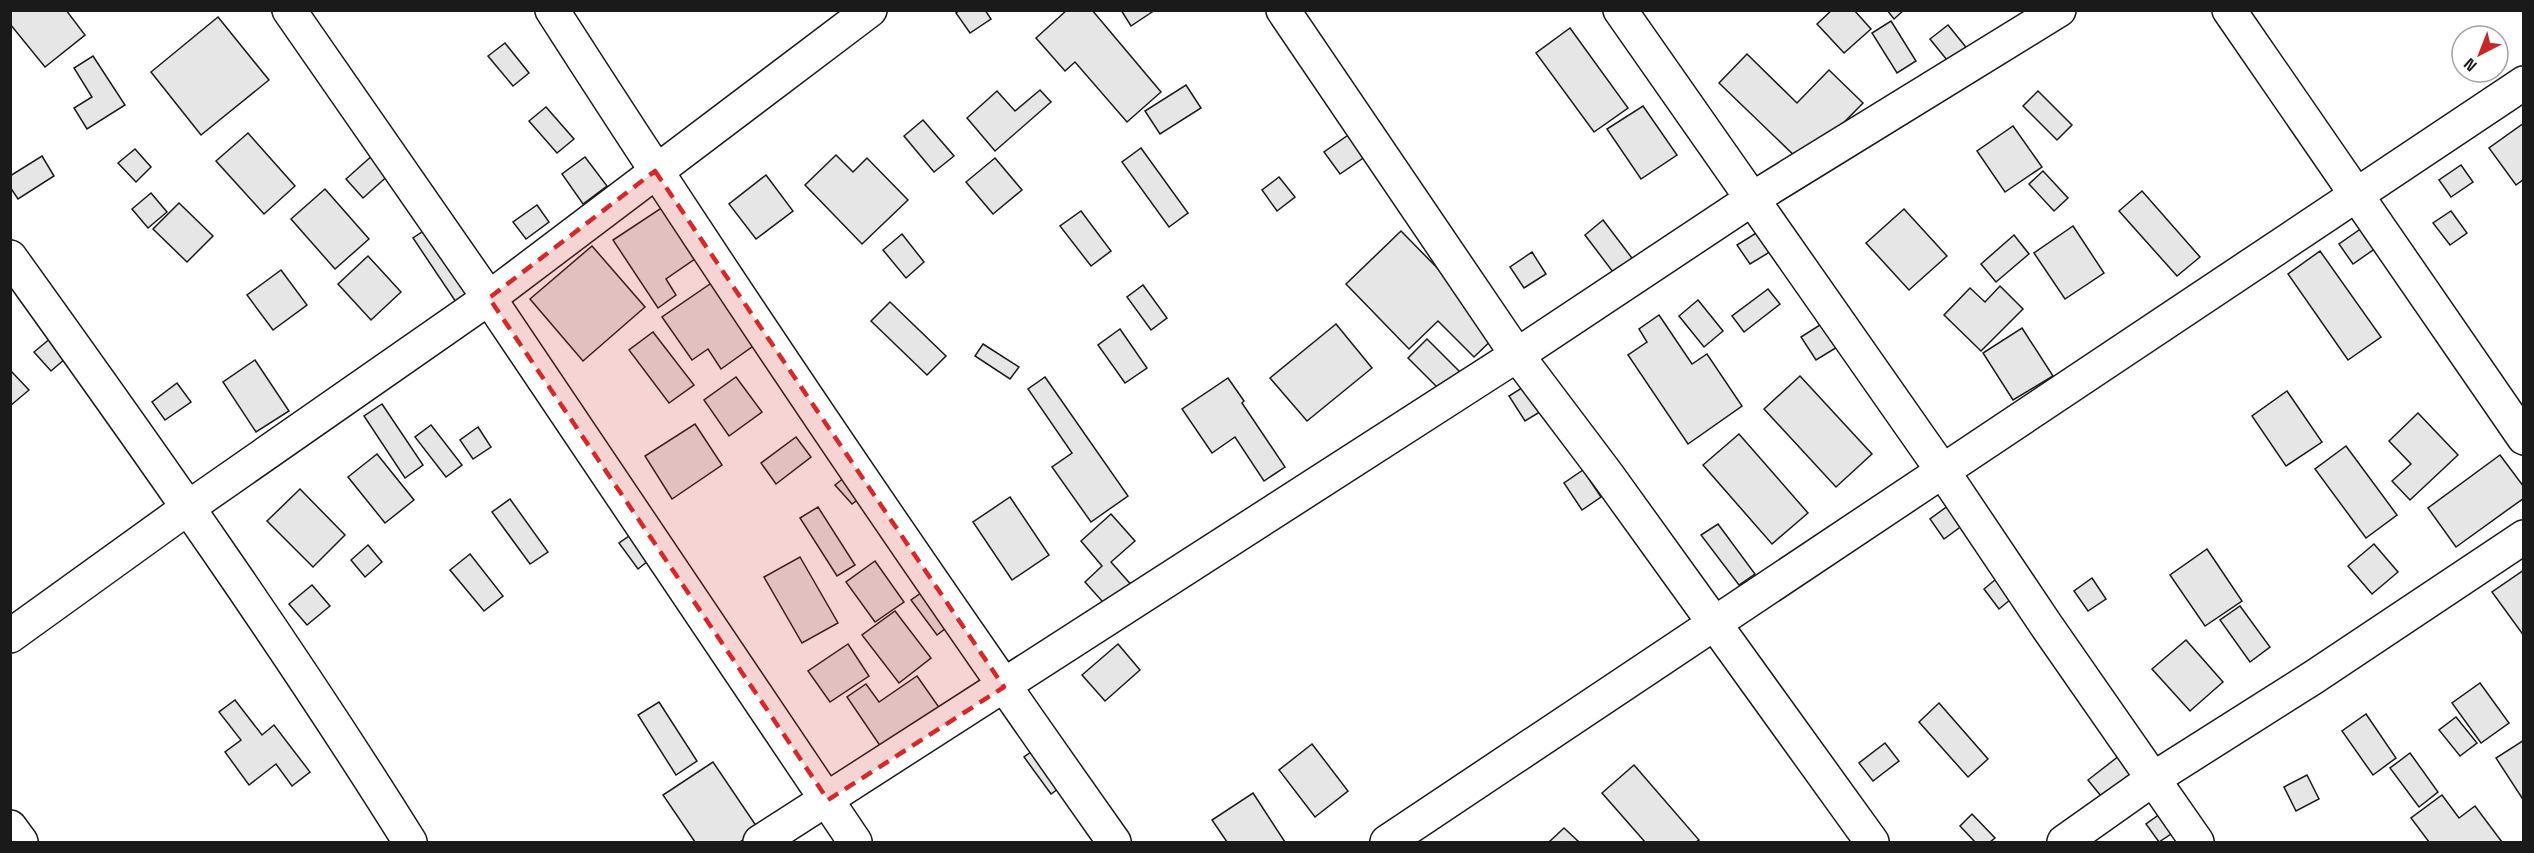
<svg xmlns="http://www.w3.org/2000/svg" width="2534" height="853" font-family="'Space Grotesk',sans-serif">
<style>
.building{fill:#e6e6e6;stroke:#1a1a1a;stroke-width:1.5}
.lines{fill:none;stroke-linecap:round;stroke-linejoin:round}
.minor-casing{stroke:#1a1a1a;stroke-width:36}
.minor{stroke:#fff;stroke-width:33}
.marked{fill:#d62828;fill-opacity:0.2;stroke:#d62828;stroke-width:4.5;stroke-dasharray:12 8;stroke-linejoin:round}
</style>
<rect width="100%" height="100%" fill="#fff"/>
<g class="building">
<path d="M 10,10 L 66,10 L 85,35 L 45,67 L 10,24 Z"/>
<path d="M 960,10 L 985,10 L 991,19 L 970,33 L 956,13 Z"/>
<path d="M 1067,10 L 1092,10 L 1161,92 L 1127,122 L 1075,62 L 1065,71 L 1036,38 Z"/>
<path d="M 1121,10 L 1155,10 L 1131,26 Z"/>
<path d="M 1832,10 L 1854,10 L 1871,29 L 1844,53 L 1817,24 Z"/>
<path d="M 1887,10 L 1904,10 L 1894,19 Z"/>
<path d="M 218,17 L 269,80 L 201,135 L 151,72 Z"/>
<path d="M 1891,21 L 1916,61 L 1897,73 L 1872,33 Z"/>
<path d="M 1948,25 L 1969,51 L 1951,65 L 1930,39 Z"/>
<path d="M 1570,28 L 1628,108 L 1594,132 L 1536,53 Z"/>
<path d="M 505,43 L 529,73 L 513,86 L 488,56 Z"/>
<path d="M 1747,54 L 1797,103 L 1829,70 L 1863,103 L 1803,164 L 1719,83 Z"/>
<path d="M 93,56 L 125,105 L 87,129 L 74,108 L 92,97 L 74,68 Z"/>
<path d="M 1186,85 L 1201,108 L 1160,134 L 1145,111 Z"/>
<path d="M 1040,90 L 1051,102 L 995,151 L 967,118 L 997,91 L 1015,111 Z"/>
<path d="M 2038,91 L 2072,125 L 2057,140 L 2023,106 Z"/>
<path d="M 1643,106 L 1677,155 L 1641,179 L 1607,129 Z"/>
<path d="M 546,107 L 574,139 L 557,153 L 529,121 Z"/>
<path d="M 923,120 L 954,156 L 934,172 L 904,136 Z"/>
<path d="M 2524,123 L 2524,179 L 2516,185 L 2489,148 Z"/>
<path d="M 2013,126 L 2042,167 L 2005,192 L 1977,151 Z"/>
<path d="M 1354,131 L 1369,154 L 1340,174 L 1324,152 Z"/>
<path d="M 248,133 L 295,186 L 264,214 L 216,161 Z"/>
<path d="M 1141,148 L 1188,213 L 1169,227 L 1122,162 Z"/>
<path d="M 135,149 L 151,167 L 136,182 L 118,163 Z"/>
<path d="M 374,154 L 391,173 L 363,198 L 346,179 Z"/>
<path d="M 836,155 L 853,172 L 867,158 L 908,200 L 862,244 L 805,185 Z"/>
<path d="M 42,156 L 54,176 L 18,199 L 10,187 L 10,176 Z"/>
<path d="M 585,157 L 607,186 L 583,204 L 562,174 Z"/>
<path d="M 995,158 L 1022,190 L 993,214 L 966,182 Z"/>
<path d="M 2461,165 L 2473,182 L 2451,197 L 2439,180 Z"/>
<path d="M 2043,171 L 2068,198 L 2054,211 L 2029,184 Z"/>
<path d="M 766,175 L 793,211 L 756,239 L 729,204 Z"/>
<path d="M 1279,177 L 1295,197 L 1277,211 L 1262,190 Z"/>
<path d="M 325,189 L 369,239 L 335,269 L 291,219 Z"/>
<path d="M 2142,191 L 2200,257 L 2177,276 L 2119,211 Z"/>
<path d="M 151,193 L 167,212 L 148,228 L 132,209 Z"/>
<path d="M 675,199 L 708,250 L 666,279 L 676,295 L 658,308 L 613,240 Z"/>
<path d="M 179,203 L 213,236 L 187,262 L 153,229 Z"/>
<path d="M 537,205 L 549,222 L 526,239 L 513,222 Z"/>
<path d="M 1904,209 L 1947,256 L 1909,290 L 1866,243 Z"/>
<path d="M 1081,211 L 1111,251 L 1091,266 L 1060,226 Z"/>
<path d="M 2451,211 L 2467,233 L 2450,245 L 2433,223 Z"/>
<path d="M 440,220 L 487,291 L 460,308 L 413,238 Z"/>
<path d="M 1603,220 L 1635,262 L 1616,276 L 1585,235 Z"/>
<path d="M 2372,221 L 2386,241 L 2353,264 L 2339,244 Z"/>
<path d="M 2073,226 L 2104,273 L 2065,299 L 2034,253 Z"/>
<path d="M 1761,230 L 1773,250 L 1750,264 L 1737,245 Z"/>
<path d="M 1401,231 L 1500,332 L 1474,357 L 1438,321 L 1409,349 L 1346,284 Z"/>
<path d="M 902,234 L 924,262 L 906,278 L 883,250 Z"/>
<path d="M 2014,235 L 2029,254 L 1996,282 L 1981,264 Z"/>
<path d="M 592,246 L 645,307 L 583,361 L 530,299 Z"/>
<path d="M 2320,251 L 2381,337 L 2348,360 L 2288,274 Z"/>
<path d="M 1532,252 L 1546,274 L 1524,288 L 1510,267 Z"/>
<path d="M 368,256 L 401,292 L 371,320 L 338,284 Z"/>
<path d="M 281,270 L 307,305 L 273,330 L 247,295 Z"/>
<path d="M 713,282 L 756,344 L 721,369 L 708,349 L 692,360 L 662,317 Z"/>
<path d="M 1143,285 L 1167,318 L 1151,330 L 1127,297 Z"/>
<path d="M 2000,286 L 2023,309 L 1981,351 L 1944,315 L 1970,288 L 1985,302 Z"/>
<path d="M 1768,289 L 1780,304 L 1744,332 L 1732,316 Z"/>
<path d="M 1698,300 L 1723,331 L 1704,347 L 1679,316 Z"/>
<path d="M 890,302 L 946,356 L 927,375 L 871,321 Z"/>
<path d="M 1659,315 L 1692,364 L 1707,354 L 1742,406 L 1688,444 L 1628,355 L 1647,342 L 1639,329 Z"/>
<path d="M 1823,323 L 1839,346 L 1816,360 L 1801,337 Z"/>
<path d="M 1336,324 L 1372,368 L 1307,421 L 1270,378 Z"/>
<path d="M 2022,328 L 2053,376 L 2013,400 L 1983,353 Z"/>
<path d="M 1120,329 L 1147,368 L 1125,383 L 1098,345 Z"/>
<path d="M 653,332 L 694,385 L 669,403 L 629,350 Z"/>
<path d="M 57,333 L 73,352 L 51,371 L 34,352 Z"/>
<path d="M 1427,339 L 1462,374 L 1443,393 L 1408,358 Z"/>
<path d="M 983,344 L 1019,367 L 1010,379 L 975,356 Z"/>
<path d="M 255,360 L 289,411 L 256,432 L 223,382 Z"/>
<path d="M 10,370 L 29,390 L 10,406 Z"/>
<path d="M 1800,376 L 1872,454 L 1836,487 L 1764,409 Z"/>
<path d="M 736,377 L 762,412 L 729,436 L 704,400 Z"/>
<path d="M 1045,377 L 1128,496 L 1091,522 L 1052,467 L 1072,453 L 1028,389 Z"/>
<path d="M 1228,378 L 1244,401 L 1242,403 L 1285,467 L 1264,481 L 1235,437 L 1212,453 L 1182,409 Z"/>
<path d="M 1538,378 L 1553,404 L 1525,421 L 1509,396 Z"/>
<path d="M 177,383 L 191,402 L 165,420 L 152,402 Z"/>
<path d="M 2287,391 L 2322,442 L 2286,466 L 2252,416 Z"/>
<path d="M 382,404 L 423,465 L 405,478 L 364,416 Z"/>
<path d="M 2418,413 L 2458,455 L 2410,500 L 2392,481 L 2411,464 L 2389,441 Z"/>
<path d="M 695,424 L 722,465 L 672,499 L 645,456 Z"/>
<path d="M 431,425 L 462,465 L 446,477 L 415,437 Z"/>
<path d="M 478,427 L 491,447 L 473,459 L 460,440 Z"/>
<path d="M 1739,434 L 1808,513 L 1772,544 L 1703,465 Z"/>
<path d="M 796,437 L 811,457 L 776,484 L 761,463 Z"/>
<path d="M 2346,446 L 2397,515 L 2366,538 L 2315,469 Z"/>
<path d="M 377,454 L 414,500 L 385,523 L 348,477 Z"/>
<path d="M 2500,455 L 2524,487 L 2524,498 L 2456,547 L 2428,508 Z"/>
<path d="M 854,470 L 870,490 L 852,504 L 835,485 Z"/>
<path d="M 1583,470 L 1601,497 L 1582,510 L 1564,483 Z"/>
<path d="M 300,489 L 345,535 L 313,567 L 267,521 Z"/>
<path d="M 1010,497 L 1049,555 L 1012,580 L 973,522 Z"/>
<path d="M 510,499 L 548,552 L 530,564 L 492,512 Z"/>
<path d="M 1949,505 L 1963,525 L 1944,539 L 1930,519 Z"/>
<path d="M 818,507 L 855,565 L 837,576 L 800,518 Z"/>
<path d="M 1111,514 L 1135,541 L 1111,562 L 1134,588 L 1110,610 L 1085,582 L 1102,566 L 1081,541 Z"/>
<path d="M 1718,524 L 1755,574 L 1739,585 L 1701,535 Z"/>
<path d="M 641,528 L 659,552 L 638,569 L 619,543 Z"/>
<path d="M 2374,544 L 2398,572 L 2372,594 L 2348,566 Z"/>
<path d="M 368,545 L 382,562 L 365,577 L 351,560 Z"/>
<path d="M 2207,549 L 2242,601 L 2205,626 L 2170,575 Z"/>
<path d="M 470,554 L 503,596 L 484,611 L 450,570 Z"/>
<path d="M 800,557 L 838,623 L 802,643 L 764,577 Z"/>
<path d="M 875,561 L 904,602 L 875,622 L 846,582 Z"/>
<path d="M 2524,570 L 2524,636 L 2492,592 Z"/>
<path d="M 2001,575 L 2016,595 L 1999,609 L 1984,589 Z"/>
<path d="M 2092,578 L 2106,599 L 2088,611 L 2074,591 Z"/>
<path d="M 934,584 L 959,618 L 937,635 L 911,600 Z"/>
<path d="M 312,585 L 330,606 L 307,625 L 289,604 Z"/>
<path d="M 2240,606 L 2270,647 L 2250,662 L 2220,620 Z"/>
<path d="M 895,611 L 931,658 L 899,683 L 862,635 Z"/>
<path d="M 2186,640 L 2223,682 L 2190,711 L 2152,669 Z"/>
<path d="M 848,644 L 869,676 L 830,702 L 808,671 Z"/>
<path d="M 1118,644 L 1140,670 L 1105,701 L 1082,675 Z"/>
<path d="M 917,676 L 943,713 L 885,753 L 847,697 L 866,684 L 879,702 Z"/>
<path d="M 2480,683 L 2509,723 L 2481,743 L 2452,703 Z"/>
<path d="M 235,700 L 262,735 L 274,725 L 310,772 L 292,786 L 276,764 L 249,785 L 225,752 L 241,740 L 219,712 Z"/>
<path d="M 659,702 L 697,761 L 676,775 L 638,715 Z"/>
<path d="M 1939,703 L 1988,759 L 1968,777 L 1919,722 Z"/>
<path d="M 2366,714 L 2396,758 L 2373,775 L 2342,731 Z"/>
<path d="M 2456,717 L 2477,743 L 2460,756 L 2439,730 Z"/>
<path d="M 2524,740 L 2524,801 L 2496,758 Z"/>
<path d="M 1885,743 L 1899,761 L 1873,781 L 1859,763 Z"/>
<path d="M 1042,744 L 1069,781 L 1051,794 L 1024,757 Z"/>
<path d="M 1312,744 L 1348,791 L 1315,817 L 1279,770 Z"/>
<path d="M 2124,752 L 2140,774 L 2105,801 L 2088,780 Z"/>
<path d="M 2410,753 L 2438,792 L 2419,807 L 2390,768 Z"/>
<path d="M 713,762 L 759,830 L 740,842 L 695,842 L 663,795 Z"/>
<path d="M 1634,765 L 1699,840 L 1696,842 L 1645,842 L 1602,793 Z"/>
<path d="M 2307,775 L 2319,799 L 2296,811 L 2284,787 Z"/>
<path d="M 1253,793 L 1285,842 L 1227,842 L 1212,820 Z"/>
<path d="M 2442,795 L 2459,818 L 2475,806 L 2502,842 L 2429,842 L 2411,818 Z"/>
<path d="M 2167,809 L 2180,828 L 2159,842 L 2146,824 Z"/>
<path d="M 1972,814 L 1995,838 L 1990,842 L 1975,842 L 1960,826 Z"/>
<path d="M 1564,828 L 1579,842 L 1549,842 Z"/>
</g>
<g class="lines">
<defs>
<g id="minor">
<path d="M 289,10 L 489,298 L 855,842"/>
<path d="M 552,10 C 733,292 921,569 1114,842"/>
<path d="M 1283,10 L 1517,355 L 1606,473 L 1872,842"/>
<path d="M 1620,10 L 1942,470 L 2046,625 L 2197,842"/>
<path d="M 2229,10 L 2524,438"/>
<path d="M 10,257 C 148,449 285,642 410,842"/>
<path d="M 10,636 L 189,507 L 489,298 L 870,10"/>
<path d="M 10,827 L 21,842"/>
<path d="M 760,842 L 1517,355 L 1752,199 L 2059,10"/>
<path d="M 1387,842 L 2524,83"/>
<path d="M 2064,842 L 2153,779 L 2314,677 L 2524,537"/>
</g>
</defs>
<use href="#minor" class="minor-casing"/>
<use href="#minor" class="minor"/>
</g>
<path class="marked" d="M 655,171 L 1004,687 L 828,800 L 489,298 Z"/>
<rect width="2534" height="853" fill="none" stroke="#1a1a1a" stroke-width="24"/>
<g transform="translate(2480 54) rotate(222)"><circle r="28" fill="#ffffff" stroke="#a3a3a3" stroke-width="1.5"/>
<path d="M0-4.5L10 22L0 15L-10 22Z" fill="#c62828"/>
<text y="-9" font-size="16" font-weight="bold" text-anchor="middle" fill="#1a1a1a">N</text>
</g>
</svg>
